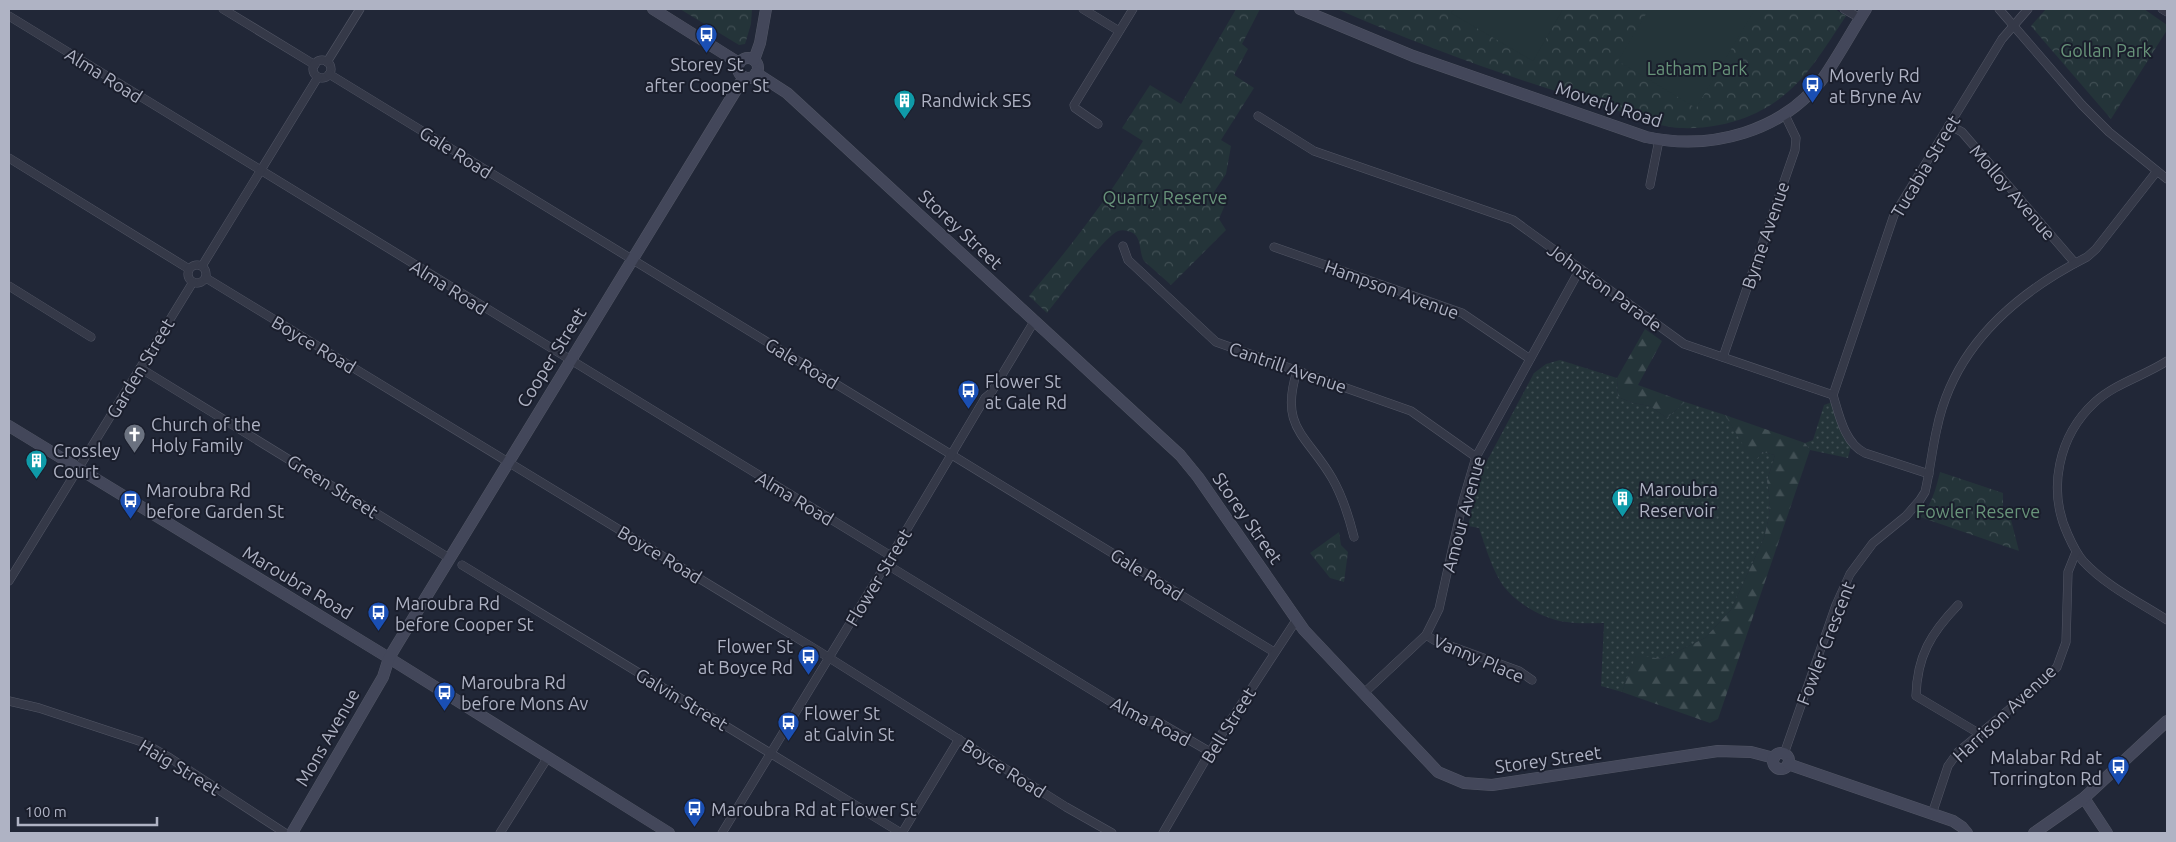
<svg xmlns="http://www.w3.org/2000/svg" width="2176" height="842" font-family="Ubuntu,sans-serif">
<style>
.grass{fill:url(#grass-dots)}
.forest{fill:url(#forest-firs)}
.park{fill:url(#park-crowns)}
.garden{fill:#243439}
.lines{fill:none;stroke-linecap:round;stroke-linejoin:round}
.street-casing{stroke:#525665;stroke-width:9}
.secondary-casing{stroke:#525665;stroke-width:12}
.street{stroke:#353948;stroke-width:8}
.secondary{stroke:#43475a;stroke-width:11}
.labels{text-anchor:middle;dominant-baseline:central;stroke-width:4;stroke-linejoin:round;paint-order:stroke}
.park-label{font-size:18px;fill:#68947a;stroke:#1a1e2c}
.poi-label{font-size:18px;fill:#afb3c4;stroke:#1a1e2c;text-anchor:start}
.street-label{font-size:18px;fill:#afb3c4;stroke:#1a1e2c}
</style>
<defs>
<pattern id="grass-dots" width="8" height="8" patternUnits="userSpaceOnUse" patternTransform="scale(1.25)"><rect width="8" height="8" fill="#243439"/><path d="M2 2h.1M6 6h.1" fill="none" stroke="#414f54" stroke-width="1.8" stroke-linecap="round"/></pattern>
<pattern id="forest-firs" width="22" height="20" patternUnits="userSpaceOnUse" patternTransform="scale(1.25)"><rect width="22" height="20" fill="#243439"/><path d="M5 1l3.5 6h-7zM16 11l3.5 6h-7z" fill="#414f54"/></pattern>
<pattern id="park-crowns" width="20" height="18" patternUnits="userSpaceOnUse" patternTransform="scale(1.25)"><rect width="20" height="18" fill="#243439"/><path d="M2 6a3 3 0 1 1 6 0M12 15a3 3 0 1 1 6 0" fill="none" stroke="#414f54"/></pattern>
</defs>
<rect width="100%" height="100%" fill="#212737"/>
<g class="grass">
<path d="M 1560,360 L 1617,378 L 1618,397 L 1633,403 L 1650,406 L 1667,418 L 1685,402 L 1725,415 L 1754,462 L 1762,452 L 1775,455 L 1767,481 L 1770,499 L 1769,517 L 1764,538 L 1731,610 L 1705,638 L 1662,659 L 1636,656 L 1622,692 L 1601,686 L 1604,623 C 1592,623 1578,624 1566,622 C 1542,619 1510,600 1499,579 C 1490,563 1485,545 1479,528 L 1468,526 L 1480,474 L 1534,373 L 1546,364 Z"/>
<path d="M 1835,401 L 1852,442 L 1848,458 L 1810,450 L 1805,443 L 1813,440 L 1824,405 Z"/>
</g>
<g class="forest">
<path d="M 1645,329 L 1662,341 L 1638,385 L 1685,402 L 1667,418 L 1650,406 L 1633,403 L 1618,397 L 1617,378 Z"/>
<path d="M 1725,415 L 1805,443 L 1810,450 L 1718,719 L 1710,723 L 1622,692 L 1636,655 L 1662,659 L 1705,638 L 1731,610 L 1764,538 L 1769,517 L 1770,499 L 1767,481 L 1775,455 L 1762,452 L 1754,463 Z"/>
</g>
<g class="park">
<path d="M 680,9 L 752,9 L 751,24 L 745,44 L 739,45 Z"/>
<path d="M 1236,9 L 1260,9 L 1242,44 L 1248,49 L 1234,75 L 1254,88 L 1221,140 L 1231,146 L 1226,174 L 1214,192 L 1227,200 L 1219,219 L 1226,230 L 1171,285 L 1144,261 C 1139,253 1142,239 1133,233 C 1129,231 1123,229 1118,231 C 1103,238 1060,297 1047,313 L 1029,296 C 1071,246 1109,197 1143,141 L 1122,128 L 1150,85 L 1181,104 Z"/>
<path d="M 1337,9 L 1835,9 L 1846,16 C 1818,58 1797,97 1747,117 C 1727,125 1703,129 1680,128 C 1657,127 1627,113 1604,106 C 1513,79 1424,47 1337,9 Z"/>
<path d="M 2046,9 L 2144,9 L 2167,25 L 2167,30 L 2111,119 L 2031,26 Z"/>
<path d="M 1940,472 L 2003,493 L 2003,507 L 2008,508 L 2019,551 L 1920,517 C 1932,505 1936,488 1940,472 Z"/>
<path d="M 1339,532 L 1341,545 L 1348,552 L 1344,582 L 1330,578 L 1310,553 Z"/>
</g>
<g class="garden">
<path d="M 1454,9 L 1563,9 L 1533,61 L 1451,13 Z"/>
<path d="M 1649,9 L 1755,9 L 1696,108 L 1618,61 Z"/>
</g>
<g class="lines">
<defs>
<g id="street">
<path d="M 223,9 L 315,65"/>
<path d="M 1083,9 L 1119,31"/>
<path d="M 1844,9 L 1860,18"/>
<path d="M 1999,9 L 2082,105 L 2109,132 L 2167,179"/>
<path d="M 2162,9 L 2167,12"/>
<path d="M 9,16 L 891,556"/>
<circle cx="322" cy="69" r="9"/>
<path d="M 327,62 L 360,9"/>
<path d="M 329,74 L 1274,652"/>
<path d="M 1258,116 L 1314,151 L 1513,220 L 1684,344 L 1833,395"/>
<path d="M 1098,124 L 1075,108 L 1074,105 L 1133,9"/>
<path d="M 1949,125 L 1962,132 L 2075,263"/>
<path d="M 9,158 L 189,269"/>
<path d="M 1650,185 L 1659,140"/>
<path d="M 1123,246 L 1128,260 L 1216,342 L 1411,411 L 1476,457"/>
<path d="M 1274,247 L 1462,313 L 1530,359"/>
<circle cx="197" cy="274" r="9"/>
<path d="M 202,266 L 318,77"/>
<path d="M 206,278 L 820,652 L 1066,807 L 1112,833"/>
<path d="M 9,286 L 91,337"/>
<path d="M 1723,357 L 1795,150 L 1796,138 L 1784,113"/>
<path d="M 2167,361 C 2144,376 2116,383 2095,402 C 2058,436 2047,490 2068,535 C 2072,544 2076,553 2083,561 C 2106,586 2139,602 2167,620"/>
<path d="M 140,368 L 449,558"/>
<path d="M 1297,371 C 1279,428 1307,435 1332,478 C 1343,497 1349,517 1354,537"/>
<path d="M 1833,395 L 1894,215 L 2002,39 L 2028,9"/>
<path d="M 1833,395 C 1839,415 1845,444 1865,453 L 1929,474"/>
<path d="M 886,564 L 1142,721 L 1157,721 L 1210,752"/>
<path d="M 462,565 L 901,833"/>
<path d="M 9,581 L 193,282"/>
<path d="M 1958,605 C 1931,633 1917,656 1916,696 L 1980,734"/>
<path d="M 1426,635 L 1434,640 L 1519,671 L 1532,680"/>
<path d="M 1363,694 L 1426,635 L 1439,609 L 1463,501 L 1476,457 L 1580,269"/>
<path d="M 9,701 L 39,708 L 142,742 L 170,758 L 285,833"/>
<path d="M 1784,754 L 1836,605 L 1850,574 L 1873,543 L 1906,516 L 1920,500 L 1925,492 C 1930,471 1932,449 1937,428 C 1954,346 2016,293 2087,257 L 2096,249 L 2157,171"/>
<path d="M 1932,814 L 1948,766 L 1958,752 L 2041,683 L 2057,667 L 2066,642 L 2068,572 L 2076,552"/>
<path d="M 500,833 L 548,757"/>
<path d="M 722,833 L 891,556 L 985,398 L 991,393 L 1035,320"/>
<path d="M 902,833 L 959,739"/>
<path d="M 1163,833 L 1210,752 L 1297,619"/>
</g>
<g id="secondary">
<path d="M 653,9 L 739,63"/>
<path d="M 1300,9 L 1413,56 L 1646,137 C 1711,151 1783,132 1824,77 C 1839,55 1852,31 1866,9"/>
<circle cx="748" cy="68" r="10"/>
<path d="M 754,60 L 760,43 L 766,9"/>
<path d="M 756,73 L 787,93 L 1180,455 L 1198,477 L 1304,630 L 1438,772 L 1464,783 L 1492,785 L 1718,751 L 1751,752 L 1774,758"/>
<path d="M 9,426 L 389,658 L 669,833"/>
<circle cx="1781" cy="761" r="8"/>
<path d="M 1788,764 L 1953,821 L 1962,827 L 1967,833"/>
<path d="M 2084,798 L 2107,833"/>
<path d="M 292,833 L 383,677 L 389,658 L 398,643 L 744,77"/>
<path d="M 2034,833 L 2084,798 L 2167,721"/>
</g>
</defs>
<use href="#street" class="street-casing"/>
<use href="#secondary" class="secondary-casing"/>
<use href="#street" class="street"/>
<use href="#secondary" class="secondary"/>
</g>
<defs>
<symbol id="bus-pin" viewBox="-11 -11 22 30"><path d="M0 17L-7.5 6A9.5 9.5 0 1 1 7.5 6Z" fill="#1a4fb4" stroke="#1a1e2c"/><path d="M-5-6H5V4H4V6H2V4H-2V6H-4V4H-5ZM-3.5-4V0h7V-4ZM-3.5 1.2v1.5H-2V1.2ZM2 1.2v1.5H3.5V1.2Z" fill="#fff"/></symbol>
<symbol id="building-pin" viewBox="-11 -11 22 30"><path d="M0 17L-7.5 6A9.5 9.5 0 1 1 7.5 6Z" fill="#0f9aa8" stroke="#1a1e2c"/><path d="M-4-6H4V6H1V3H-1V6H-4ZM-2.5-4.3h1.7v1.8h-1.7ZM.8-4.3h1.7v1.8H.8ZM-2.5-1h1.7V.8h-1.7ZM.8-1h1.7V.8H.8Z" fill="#fff"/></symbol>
<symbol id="church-pin" viewBox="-11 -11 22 30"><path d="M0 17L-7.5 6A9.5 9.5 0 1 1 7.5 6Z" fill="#6b7280" stroke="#1a1e2c"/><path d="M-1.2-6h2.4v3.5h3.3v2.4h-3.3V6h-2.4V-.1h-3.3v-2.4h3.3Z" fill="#fff"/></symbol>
</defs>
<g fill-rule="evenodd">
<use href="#bus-pin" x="694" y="22" width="25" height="34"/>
<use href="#bus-pin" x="1800" y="72" width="25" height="34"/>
<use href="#building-pin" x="892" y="88" width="25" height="34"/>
<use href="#bus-pin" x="956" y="378" width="25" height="34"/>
<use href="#church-pin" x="122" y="422" width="25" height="34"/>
<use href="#building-pin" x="24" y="448" width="25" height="34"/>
<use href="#building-pin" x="1610" y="486" width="25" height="34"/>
<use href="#bus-pin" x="118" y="488" width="25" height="34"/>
<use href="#bus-pin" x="366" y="600" width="25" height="34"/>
<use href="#bus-pin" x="796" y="644" width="25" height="34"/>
<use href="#bus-pin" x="432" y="680" width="25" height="34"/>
<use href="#bus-pin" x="776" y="710" width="25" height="34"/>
<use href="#bus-pin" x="2106" y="754" width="25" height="34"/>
<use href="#bus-pin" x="682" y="796" width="25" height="34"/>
</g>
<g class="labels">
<g class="park-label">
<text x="2106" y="50">Gollan Park</text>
<text x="1697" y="68">Latham Park</text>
<text x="1165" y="197">Quarry Reserve</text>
<text x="1978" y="511">Fowler Reserve</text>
</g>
<g class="poi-label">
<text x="707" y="64" text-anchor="middle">Storey St<tspan x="707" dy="21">after Cooper St</tspan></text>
<text x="1829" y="75">Moverly Rd<tspan x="1829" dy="21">at Bryne Av</tspan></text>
<text x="921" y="100">Randwick SES</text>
<text x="985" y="381">Flower St<tspan x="985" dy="21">at Gale Rd</tspan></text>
<text x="151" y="424">Church of the<tspan x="151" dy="21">Holy Family</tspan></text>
<text x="53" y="450">Crossley<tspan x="53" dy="21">Court</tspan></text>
<text x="1639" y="489">Maroubra<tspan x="1639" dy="21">Reservoir</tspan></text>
<text x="146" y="490">Maroubra Rd<tspan x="146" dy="21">before Garden St</tspan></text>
<text x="395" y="603">Maroubra Rd<tspan x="395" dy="21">before Cooper St</tspan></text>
<text x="793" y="646" text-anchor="end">Flower St<tspan x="793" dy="21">at Boyce Rd</tspan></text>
<text x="461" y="682">Maroubra Rd<tspan x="461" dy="21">before Mons Av</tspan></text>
<text x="804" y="713">Flower St<tspan x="804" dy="21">at Galvin St</tspan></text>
<text x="2102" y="757" text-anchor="end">Malabar Rd at<tspan x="2102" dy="21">Torrington Rd</tspan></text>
<text x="711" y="809">Maroubra Rd at Flower St</text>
</g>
<g class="street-label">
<text transform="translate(104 75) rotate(32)">Alma Road</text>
<text transform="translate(1609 104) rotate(18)">Moverly Road</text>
<text transform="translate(456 152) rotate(32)">Gale Road</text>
<text transform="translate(1925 166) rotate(-59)">Tucabia Street</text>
<text transform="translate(2013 192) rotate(49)">Molloy Avenue</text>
<text transform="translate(961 229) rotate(43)">Storey Street</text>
<text transform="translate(1765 235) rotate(-71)">Byrne Avenue</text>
<text transform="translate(449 287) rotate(32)">Alma Road</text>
<text transform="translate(1605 287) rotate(36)">Johnston Parade</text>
<text transform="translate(1392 289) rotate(20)">Hampson Avenue</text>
<text transform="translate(314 344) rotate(31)">Boyce Road</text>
<text transform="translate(551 357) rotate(-58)">Cooper Street</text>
<text transform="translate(802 363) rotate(31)">Gale Road</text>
<text transform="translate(1288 367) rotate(19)">Cantrill Avenue</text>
<text transform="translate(140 368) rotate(-59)">Garden Street</text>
<text transform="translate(333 486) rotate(32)">Green Street</text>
<text transform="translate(795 498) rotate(31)">Alma Road</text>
<text transform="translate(1463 514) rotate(-75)">Amour Avenue</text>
<text transform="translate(1248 518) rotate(55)">Storey Street</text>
<text transform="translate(660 554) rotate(31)">Boyce Road</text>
<text transform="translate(1147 574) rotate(32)">Gale Road</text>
<text transform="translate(878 577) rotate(-59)">Flower Street</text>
<text transform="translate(298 582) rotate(31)">Maroubra Road</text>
<text transform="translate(1825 643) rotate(-69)">Fowler Crescent</text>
<text transform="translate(1479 658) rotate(23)">Vanny Place</text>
<text transform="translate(682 699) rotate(31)">Galvin Street</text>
<text transform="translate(2004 713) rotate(-43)">Harrison Avenue</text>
<text transform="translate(1151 721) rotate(27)">Alma Road</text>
<text transform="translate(1228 725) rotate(-58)">Bell Street</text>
<text transform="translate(327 737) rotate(-60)">Mons Avenue</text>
<text transform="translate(1548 759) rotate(-8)">Storey Street</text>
<text transform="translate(180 767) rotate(31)">Haig Street</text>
<text transform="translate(1004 768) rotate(32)">Boyce Road</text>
</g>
</g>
<rect width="2176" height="842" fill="none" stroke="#afb3c4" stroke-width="20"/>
<path d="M18 817v8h139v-8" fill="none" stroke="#afb3c4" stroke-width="2.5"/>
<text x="25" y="817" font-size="15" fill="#afb3c4" stroke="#1a1e2c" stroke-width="4" paint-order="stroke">100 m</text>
</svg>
